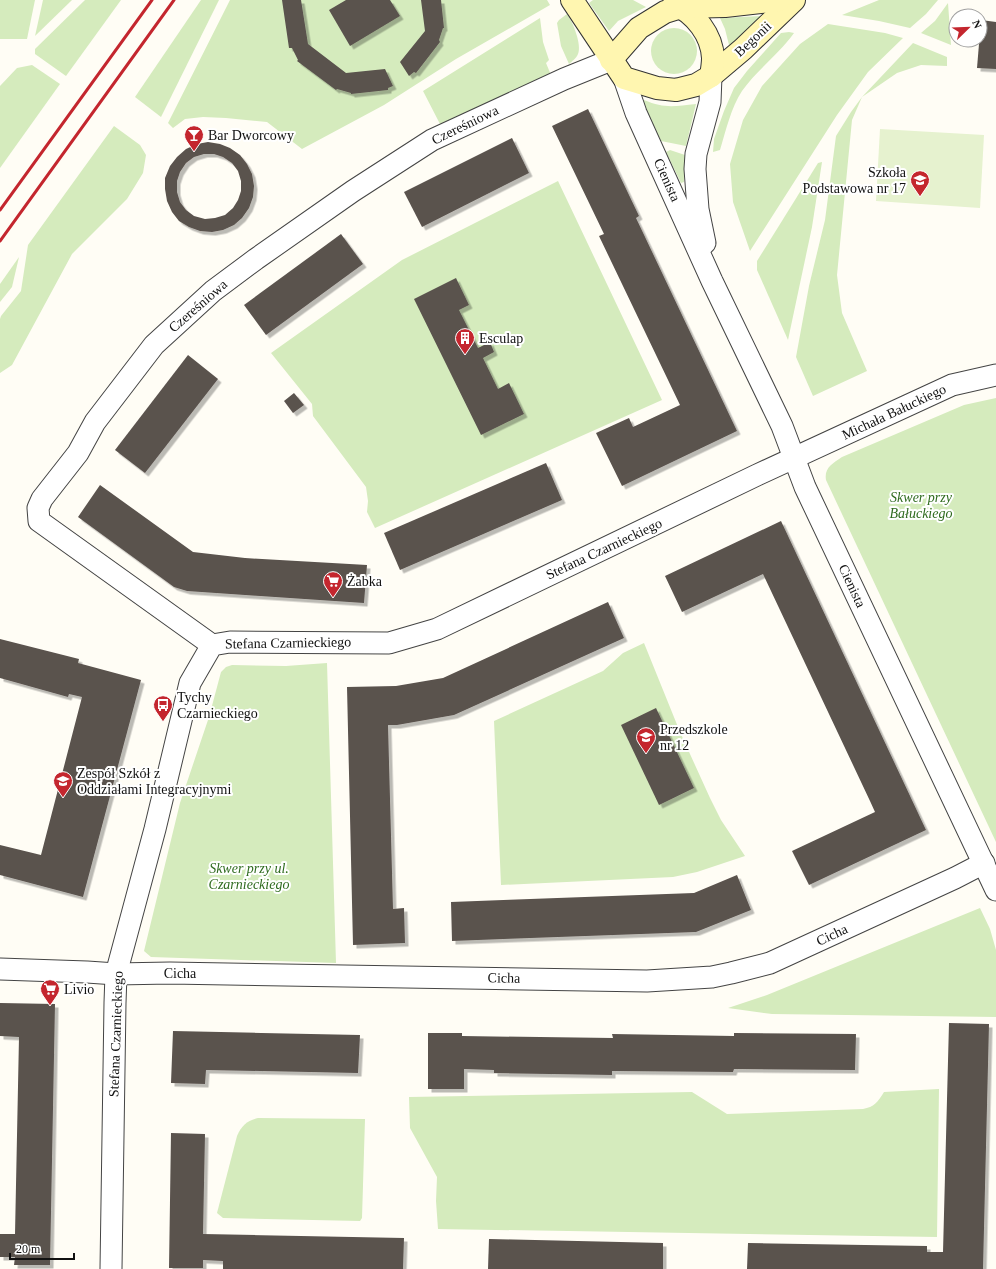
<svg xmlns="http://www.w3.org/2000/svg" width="996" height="1269" font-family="Georgia,serif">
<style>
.green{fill:#d5ebbd}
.pitch{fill:#e6f2cf}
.building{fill:#5a524d;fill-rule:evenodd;filter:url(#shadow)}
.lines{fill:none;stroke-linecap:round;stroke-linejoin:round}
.street-casing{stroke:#444;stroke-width:23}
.secondary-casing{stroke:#333;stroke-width:24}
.street{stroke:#fff;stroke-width:21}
.secondary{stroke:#fff6b0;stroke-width:22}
.rail{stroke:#c4262e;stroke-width:3}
.labels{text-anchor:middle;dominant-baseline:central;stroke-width:4;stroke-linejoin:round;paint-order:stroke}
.street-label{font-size:14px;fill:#111;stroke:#fff}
.poi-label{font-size:14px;fill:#111;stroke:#fff;text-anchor:start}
.park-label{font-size:14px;font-style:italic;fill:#2f6b1f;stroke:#fff}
</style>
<defs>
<filter id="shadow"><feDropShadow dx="3.5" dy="3.5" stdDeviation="0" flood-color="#0004"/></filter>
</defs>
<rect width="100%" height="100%" fill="#fffdf5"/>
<g class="green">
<path d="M 0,0 L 35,0 L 27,39 L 0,39 Z"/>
<path d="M 43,0 L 72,0 L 35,36 Z"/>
<path d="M 85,0 L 121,0 L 66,76 L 35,54 L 35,49 Z"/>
<path d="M 201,0 L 219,0 L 161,117 L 135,97 Z"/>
<path d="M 230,0 L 547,0 L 550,5 L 456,59 L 384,105 L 302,149 L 267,122 L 226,118 L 203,117 L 185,119 L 173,128 L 168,123 Z"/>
<path d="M 593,0 L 633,0 L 646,7 L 618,21 L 609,31 L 589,3 Z"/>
<path d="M 879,0 L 938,0 L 926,14 L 910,28 L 879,21 L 842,15 Z"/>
<path d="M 948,3 L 951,45 L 921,33 L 935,21 Z"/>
<path d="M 567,14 C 573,22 582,45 578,54 C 576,59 572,61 569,64 L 561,46 L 557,23 L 559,20 Z"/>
<path d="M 762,16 L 730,49 L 725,29 L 720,18 Z"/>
<path d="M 540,18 L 543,42 L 549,60 L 546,63 L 551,75 L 440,124 L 423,91 Z"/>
<path d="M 828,24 L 885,33 L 903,38 L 868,72 L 837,115 L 750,251 L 733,202 L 730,164 L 743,120 L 762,86 L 800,44 Z"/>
<circle cx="674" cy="51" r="23"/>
<path d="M 789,32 L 794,33 C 779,54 757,70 742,91 C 731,108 726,130 720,150 L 713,152 L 714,139 L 724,111 L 734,88 L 747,71 L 781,33 Z"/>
<path d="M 913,43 L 947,57 L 947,66 L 921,65 L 897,73 L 862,97 L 852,120 L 837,275 L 842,313 L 867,371 L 813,396 L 796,357 L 809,286 L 825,220 L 836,136 L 851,112 L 862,97 Z"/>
<path d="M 32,65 L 60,84 L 0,168 L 0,86 L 17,68 Z"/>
<path d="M 644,100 C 665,109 675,106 696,104 L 686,146 L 661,141 L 643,103 Z"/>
<path d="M 114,126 L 140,145 L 146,155 L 143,173 L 127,199 L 72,254 L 12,365 L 0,373 L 0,319 L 1,316 L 21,291 L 28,245 Z"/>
<path d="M 670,150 L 685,155 L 684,182 L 681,183 L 666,152 Z"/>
<path d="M 822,162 L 812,227 L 788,340 L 757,270 L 757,261 L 818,163 Z"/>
<path d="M 558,181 L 662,400 L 375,528 L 367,512 L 368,501 L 366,487 L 313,416 L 312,404 L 271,353 L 402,260 Z"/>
<path d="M 19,257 L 12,287 L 0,302 L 0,284 Z"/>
<path d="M 996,398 L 996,842 L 826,480 C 824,468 832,464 842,457 L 964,405 Z"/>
<path d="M 644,643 L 680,732 L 710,798 L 721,820 L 745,856 L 697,872 L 673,877 L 501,885 L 494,721 L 603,671 L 623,653 Z"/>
<path d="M 327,663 L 336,963 L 151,957 L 144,951 L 180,803 L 209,717 L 221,672 L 226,667 L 232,665 L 286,666 Z"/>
<path d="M 980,908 L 990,929 L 996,950 L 996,1017 L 772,1014 L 728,1008 L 767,995 Z"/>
<path d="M 939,1089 L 937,1237 L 438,1229 L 436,1201 L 437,1177 L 410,1128 L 409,1097 L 692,1092 L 727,1114 L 863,1109 C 874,1107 878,1102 884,1092 Z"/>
<path d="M 258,1118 L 365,1119 L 362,1218 L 360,1221 L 223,1218 L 217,1213 L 237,1136 C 242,1125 247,1121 258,1118 Z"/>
</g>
<path class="pitch" d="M 880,129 L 984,135 L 980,208 L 876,201 Z"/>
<g class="building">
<path d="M 282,0 L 301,0 L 308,44 L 346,73 L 385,69 L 393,86 L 388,88 L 388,90 L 351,94 L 351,93 L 337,89 L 336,90 L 297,61 L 298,60 L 292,48 L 289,48 Z"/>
<path d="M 346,0 L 390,0 L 400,16 L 350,46 L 329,10 Z"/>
<path d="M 421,0 L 441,0 L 444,28 L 443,28 L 439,40 L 440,42 L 416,73 L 414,72 L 409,76 L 400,62 L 425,31 Z"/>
<path d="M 981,20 L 996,22 L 996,69 L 977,68 Z"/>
<path d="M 588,109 L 639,216 L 636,218 L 737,431 L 622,486 L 596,433 L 629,418 L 633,427 L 680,405 L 599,236 L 604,234 L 552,126 Z"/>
<path d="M 512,138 L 529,173 L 422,227 L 404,192 Z"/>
<path d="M 208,142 L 220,144 L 230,148 L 240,155 L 247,164 L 252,174 L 254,186 L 253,197 L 249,208 L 242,218 L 234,225 L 223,230 L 212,232 L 200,231 L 189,227 L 179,221 L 172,212 L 167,201 L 165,189 L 165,178 L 170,166 L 177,157 L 186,149 L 197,144 ZM 204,154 L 214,154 L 223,157 L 232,163 L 238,171 L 241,181 L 241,191 L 238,200 L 233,208 L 225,215 L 215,218 L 205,219 L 194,216 L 186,210 L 180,202 L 177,192 L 177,181 L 180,172 L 186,163 L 194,157 Z"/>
<path d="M 341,234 L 363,264 L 266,335 L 244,305 Z"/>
<path d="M 456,278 L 469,305 L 459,310 L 478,348 L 490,342 L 494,352 L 483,358 L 498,389 L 509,383 L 524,414 L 481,435 L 414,299 Z"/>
<path d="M 188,355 L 218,379 L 145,473 L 115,450 Z"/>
<path d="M 294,393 L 304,405 L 293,413 L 284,401 Z"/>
<path d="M 546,463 L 562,500 L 400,570 L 384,533 Z"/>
<path d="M 100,485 L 193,552 L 245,558 L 367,565 L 364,603 L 187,591 L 174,587 L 78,517 Z"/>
<path d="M 781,521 L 926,830 L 809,885 L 792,851 L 875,812 L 870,801 L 763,574 L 682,612 L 665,576 Z"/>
<path d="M 608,602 L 624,638 L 454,715 L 397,725 L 388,725 L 393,909 L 404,908 L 405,943 L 353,945 L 347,687 L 396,686 L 443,678 Z"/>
<path d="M 0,639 L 79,659 L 78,663 L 141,680 L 83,897 L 0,875 L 0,845 L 41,855 L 82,697 L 69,694 L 68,697 L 0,678 Z"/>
<path d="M 656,708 L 694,788 L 659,805 L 621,725 Z"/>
<path d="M 737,875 L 751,910 L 696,932 L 452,941 L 451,902 L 694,893 Z"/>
<path d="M 0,1003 L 55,1004 L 50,1265 L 14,1265 L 15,1257 L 0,1257 L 0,1234 L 15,1234 L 19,1037 L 0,1036 Z"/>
<path d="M 949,1023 L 989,1024 L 983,1269 L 747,1269 L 748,1243 L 927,1246 L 927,1252 L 943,1252 Z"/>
<path d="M 173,1031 L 360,1035 L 358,1073 L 206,1070 L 205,1084 L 171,1083 Z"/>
<path d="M 428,1033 L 462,1033 L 462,1036 L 613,1038 L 612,1034 L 734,1036 L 734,1033 L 856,1034 L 855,1070 L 734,1069 L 733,1072 L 612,1071 L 612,1075 L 494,1073 L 494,1070 L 464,1069 L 464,1089 L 428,1089 Z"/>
<path d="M 171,1133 L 205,1134 L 203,1234 L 404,1238 L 403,1269 L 223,1269 L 223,1261 L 203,1260 L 203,1268 L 169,1268 Z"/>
<path d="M 489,1239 L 663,1243 L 663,1269 L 488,1269 Z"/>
</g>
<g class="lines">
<defs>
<g id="street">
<path d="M 624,78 L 636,113 L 712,281 L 782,426 L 805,487 L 996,890"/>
<path d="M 705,243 L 698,209 L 695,169 L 696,154 L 710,102 L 711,76"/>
<path d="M 212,645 L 39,521 L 38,508 L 42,499 L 78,453 L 95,422 L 154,345 L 213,291 L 256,259 L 353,191 L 432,140 L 564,79 L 611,60"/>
<path d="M 0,969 L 87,972 L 116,974 L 170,973 L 647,981 L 712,977 L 731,973 L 770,963 L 955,878 L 984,863"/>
<path d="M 111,1269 L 115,1003 L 116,974 L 155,829 L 190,683 L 212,645 L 230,642 L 389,643 L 437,629 L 757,475 L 952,385 L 996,375"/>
</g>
<g id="secondary">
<path d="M 572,0 L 624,78 L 657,88 L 676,90 L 696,85 L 711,76 L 743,49 L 794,0"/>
<path d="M 674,4 C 695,13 712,35 713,58 C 713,64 712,70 711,76"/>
<path d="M 611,60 L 639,28 L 665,12 L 681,7 L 725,6 L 779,0"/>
</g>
</defs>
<use href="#street" class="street-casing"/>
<use href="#secondary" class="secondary-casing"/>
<use href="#street" class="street"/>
<use href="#secondary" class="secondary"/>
<g class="rail">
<path d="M 0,210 L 152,0"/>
<path d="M 0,241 L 174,0"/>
</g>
</g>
<defs>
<symbol id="bar-pin" viewBox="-11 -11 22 30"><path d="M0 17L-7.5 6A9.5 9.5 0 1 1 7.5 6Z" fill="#c4262e" stroke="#fff"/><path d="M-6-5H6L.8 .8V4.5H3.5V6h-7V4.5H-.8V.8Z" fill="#fff"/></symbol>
<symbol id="school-pin" viewBox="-11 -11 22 30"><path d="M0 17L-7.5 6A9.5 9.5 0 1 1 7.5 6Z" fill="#c4262e" stroke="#fff"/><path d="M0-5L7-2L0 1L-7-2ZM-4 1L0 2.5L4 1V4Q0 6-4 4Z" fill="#fff"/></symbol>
<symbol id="building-pin" viewBox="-11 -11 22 30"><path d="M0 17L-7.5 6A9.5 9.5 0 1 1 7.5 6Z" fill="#c4262e" stroke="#fff"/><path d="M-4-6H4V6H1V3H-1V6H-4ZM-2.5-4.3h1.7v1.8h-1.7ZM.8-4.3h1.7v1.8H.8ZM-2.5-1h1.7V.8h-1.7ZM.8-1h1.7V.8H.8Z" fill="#fff"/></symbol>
<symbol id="supermarket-pin" viewBox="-11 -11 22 30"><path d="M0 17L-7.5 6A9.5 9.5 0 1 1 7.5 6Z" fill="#c4262e" stroke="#fff"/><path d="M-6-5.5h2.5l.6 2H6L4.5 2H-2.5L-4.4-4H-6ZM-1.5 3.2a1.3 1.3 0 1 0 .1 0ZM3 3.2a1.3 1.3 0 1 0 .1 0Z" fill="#fff"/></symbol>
<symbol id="bus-pin" viewBox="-11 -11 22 30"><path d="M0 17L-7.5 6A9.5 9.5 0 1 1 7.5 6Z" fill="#c4262e" stroke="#fff"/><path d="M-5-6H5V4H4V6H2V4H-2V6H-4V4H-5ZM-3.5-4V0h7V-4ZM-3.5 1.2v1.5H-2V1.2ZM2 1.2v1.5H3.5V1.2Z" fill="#fff"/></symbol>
</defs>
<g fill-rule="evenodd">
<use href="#bar-pin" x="183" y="124" width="22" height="30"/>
<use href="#school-pin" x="909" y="169" width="22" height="30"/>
<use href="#building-pin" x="454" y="327" width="22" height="30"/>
<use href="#supermarket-pin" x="322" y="570" width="22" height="30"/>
<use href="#bus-pin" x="152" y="694" width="22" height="30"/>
<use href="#school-pin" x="635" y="726" width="22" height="30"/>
<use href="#school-pin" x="52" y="770" width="22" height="30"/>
<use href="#supermarket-pin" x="39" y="978" width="22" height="30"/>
</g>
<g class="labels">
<g class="street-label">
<text transform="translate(753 39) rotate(-43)">Begonii</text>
<text transform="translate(465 125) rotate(-26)">Czereśniowa</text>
<text transform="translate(667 180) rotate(66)">Cienista</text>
<text transform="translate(198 306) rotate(-41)">Czereśniowa</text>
<text transform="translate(894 412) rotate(-25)">Michała Bałuckiego</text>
<text transform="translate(604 549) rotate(-25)">Stefana Czarnieckiego</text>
<text transform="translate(852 586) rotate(65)">Cienista</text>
<text transform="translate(288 643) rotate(-1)">Stefana Czarnieckiego</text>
<text transform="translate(832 935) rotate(-25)">Cicha</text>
<text x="180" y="973">Cicha</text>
<text transform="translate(504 978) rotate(1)">Cicha</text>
<text transform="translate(116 1034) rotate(-88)">Stefana Czarnieckiego</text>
</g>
<g class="poi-label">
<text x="208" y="135">Bar Dworcowy</text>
<text x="906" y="172" text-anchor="end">Szkoła<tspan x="906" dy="16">Podstawowa nr 17</tspan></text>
<text x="479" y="338">Esculap</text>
<text x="347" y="581">Żabka</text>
<text x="177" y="697">Tychy<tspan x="177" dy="16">Czarnieckiego</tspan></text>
<text x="660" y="729">Przedszkole<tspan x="660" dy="16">nr 12</tspan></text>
<text x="77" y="773">Zespół Szkół z<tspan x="77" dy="16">Oddziałami Integracyjnymi</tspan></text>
<text x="64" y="989">Livio</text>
</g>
<g class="park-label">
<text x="921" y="497">Skwer przy<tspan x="921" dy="16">Bałuckiego</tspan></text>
<text x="249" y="868">Skwer przy ul.<tspan x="249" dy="16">Czarnieckiego</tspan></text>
</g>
</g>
<g transform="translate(968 28) rotate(67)"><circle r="19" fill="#ffffff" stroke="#a0a0a0"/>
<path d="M0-3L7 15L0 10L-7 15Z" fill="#c4262e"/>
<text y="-6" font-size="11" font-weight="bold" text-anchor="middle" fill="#111111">N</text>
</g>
<path d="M10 1253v6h64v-6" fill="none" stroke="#111111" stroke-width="2"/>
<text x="16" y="1253" font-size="12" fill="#111111" stroke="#ffffff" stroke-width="3" paint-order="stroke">20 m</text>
</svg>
